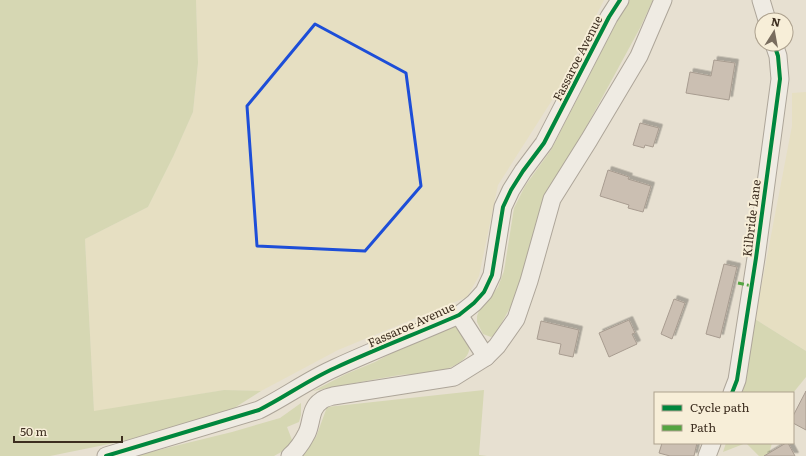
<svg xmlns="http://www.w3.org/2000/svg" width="806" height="456" font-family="Literata,serif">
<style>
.farmland{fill:#e6dfc2}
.green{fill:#d6d7b3}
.building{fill:#cbbfb2;stroke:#a89c90;filter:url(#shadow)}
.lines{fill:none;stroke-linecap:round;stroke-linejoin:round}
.street-casing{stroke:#ada599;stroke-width:19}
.street{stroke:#efebe3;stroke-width:17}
.quiet{stroke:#54a441;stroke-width:3;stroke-dasharray:6 3;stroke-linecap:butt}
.cycleway-casing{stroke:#f7eed8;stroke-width:6}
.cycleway{stroke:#00873e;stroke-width:4}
.marked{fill:none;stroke:#1d4ed8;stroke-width:3;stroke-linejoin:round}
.labels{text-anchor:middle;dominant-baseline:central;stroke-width:4;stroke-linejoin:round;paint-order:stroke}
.street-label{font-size:12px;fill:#3d2e20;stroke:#f7eed8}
</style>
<defs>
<filter id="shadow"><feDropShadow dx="3.5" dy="-3.5" stdDeviation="0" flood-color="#0004"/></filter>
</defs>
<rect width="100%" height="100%" fill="#e7e0d1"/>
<g class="farmland">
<path d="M 196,0 L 604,0 L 556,94 L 498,185 L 479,276 L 467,297 L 338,350 L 261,391 L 224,390 L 94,412 L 85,239 L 148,207 L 173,157 L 193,112 L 198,63 Z"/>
<path d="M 806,92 L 806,351 L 755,319 L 792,126 L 792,93 Z"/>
</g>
<g class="green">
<path d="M 0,0 L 196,0 L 198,63 L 193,112 L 173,157 L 148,207 L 85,239 L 94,411 L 224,390 L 261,391 L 231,410 L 124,441 L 50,456 L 0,456 Z"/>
<path d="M 629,0 L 653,0 L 640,28 L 578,142 L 511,306 L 495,335 L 491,337 L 483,334 L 477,322 L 477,316 L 479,311 L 498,287 L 504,271 L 514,208 L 525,186 L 551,150 L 613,29 Z"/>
<path d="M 755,319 L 806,351 L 806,377 L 793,393 L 742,393 L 745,383 Z"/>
<path d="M 454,326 C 461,329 465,335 468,342 C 474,355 459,364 449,368 C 439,373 413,374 400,375 C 371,380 342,385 313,391 L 346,374 L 375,362 L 407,345 Z"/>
<path d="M 484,390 L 479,455 L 487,456 L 299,456 L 316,437 L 327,407 Z"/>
<path d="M 301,403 L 301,415 L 299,422 L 287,427 L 294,445 L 274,456 L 134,456 L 232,432 L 280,418 Z"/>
<path d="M 726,443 L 772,443 L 770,450 L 773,456 L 759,456 L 746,443 L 723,452 Z"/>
</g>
<g class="building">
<path d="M 714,60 L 735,63 L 729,100 L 686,93 L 690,72 L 711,76 Z"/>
<path d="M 640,123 L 659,128 L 653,147 L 645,145 L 644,148 L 633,145 Z"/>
<path d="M 608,170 L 629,177 L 628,179 L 651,186 L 643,212 L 628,208 L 629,205 L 600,196 Z"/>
<path d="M 724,264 L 737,267 L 720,338 L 706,334 Z"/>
<path d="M 674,299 L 685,303 L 672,339 L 661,334 Z"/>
<path d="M 629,320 L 635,333 L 632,334 L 637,344 L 609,357 L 599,333 Z"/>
<path d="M 541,321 L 579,330 L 573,357 L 559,354 L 561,344 L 537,339 Z"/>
<path d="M 806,391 L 806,430 L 793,423 L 793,416 Z"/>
<path d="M 662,443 L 697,443 L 694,456 L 670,456 L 659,453 Z"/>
<path d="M 786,443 L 788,443 L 795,456 L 764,456 Z"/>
</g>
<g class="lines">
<defs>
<g id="street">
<path d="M 761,0 L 767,20"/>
<path d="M 459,315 L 486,357"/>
<path d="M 732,393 L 737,380 L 756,258 L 780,79 L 778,56 L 774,44"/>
<path d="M 106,456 L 259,410 C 285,397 308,380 335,368 C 376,349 418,333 459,315 L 474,303 L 484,292 L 492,275 L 503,207 L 511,190 L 523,171 L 544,143 L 609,17 L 620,0"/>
<path d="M 290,456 C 297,450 303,441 307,433 C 312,422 310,408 321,401 C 324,398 330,397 333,396 L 454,377 L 486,357 L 497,346 L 516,319 L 529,281 L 552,199 L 589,140 L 639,56 L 663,0"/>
<path d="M 707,456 L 712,443"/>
</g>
</defs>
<use href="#street" class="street-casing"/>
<use href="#street" class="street"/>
<path class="quiet" d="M 738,283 L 752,286"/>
<defs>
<g id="cycleway">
<path d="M 732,393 L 737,380 L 756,258 L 780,79 L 778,56 L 774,44"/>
<path d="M 106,456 L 259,410 C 285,397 308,380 335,368 C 376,349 418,333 459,315 L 474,303 L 484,292 L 492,275 L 503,207 L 511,190 L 523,171 L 544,143 L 609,17 L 620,0"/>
</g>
</defs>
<use href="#cycleway" class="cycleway-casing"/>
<use href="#cycleway" class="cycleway"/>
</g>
<path class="marked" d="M 315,24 L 406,73 L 421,186 L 365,251 L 257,246 L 247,106 Z"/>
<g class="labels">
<g class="street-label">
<text transform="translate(577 58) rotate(-63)">Fassaroe Avenue</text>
<text transform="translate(751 218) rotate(-83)">Kilbride Lane</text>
<text transform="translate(411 324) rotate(-24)">Fassaroe Avenue</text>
</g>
</g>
<rect x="654" y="392" width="140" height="52" fill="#f7eed8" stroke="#ada18e"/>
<rect x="662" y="405" width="20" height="6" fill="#00873e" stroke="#ada18e"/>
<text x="690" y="412" font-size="12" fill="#3d2e20">Cycle path</text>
<rect x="662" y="425" width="20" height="6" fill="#54a441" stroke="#ada18e"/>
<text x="690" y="432" font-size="12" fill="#3d2e20">Path</text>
<g transform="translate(774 32) rotate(11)"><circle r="19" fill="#f7eed8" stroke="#ada18e"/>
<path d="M0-3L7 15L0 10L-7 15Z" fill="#786c5e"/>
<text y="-6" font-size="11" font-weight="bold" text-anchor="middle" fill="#3d2e20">N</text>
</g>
<path d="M14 436v6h108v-6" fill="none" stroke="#3d2e20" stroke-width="2"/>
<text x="20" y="436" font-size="12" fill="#3d2e20" stroke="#f7eed8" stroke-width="3" paint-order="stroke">50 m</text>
</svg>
